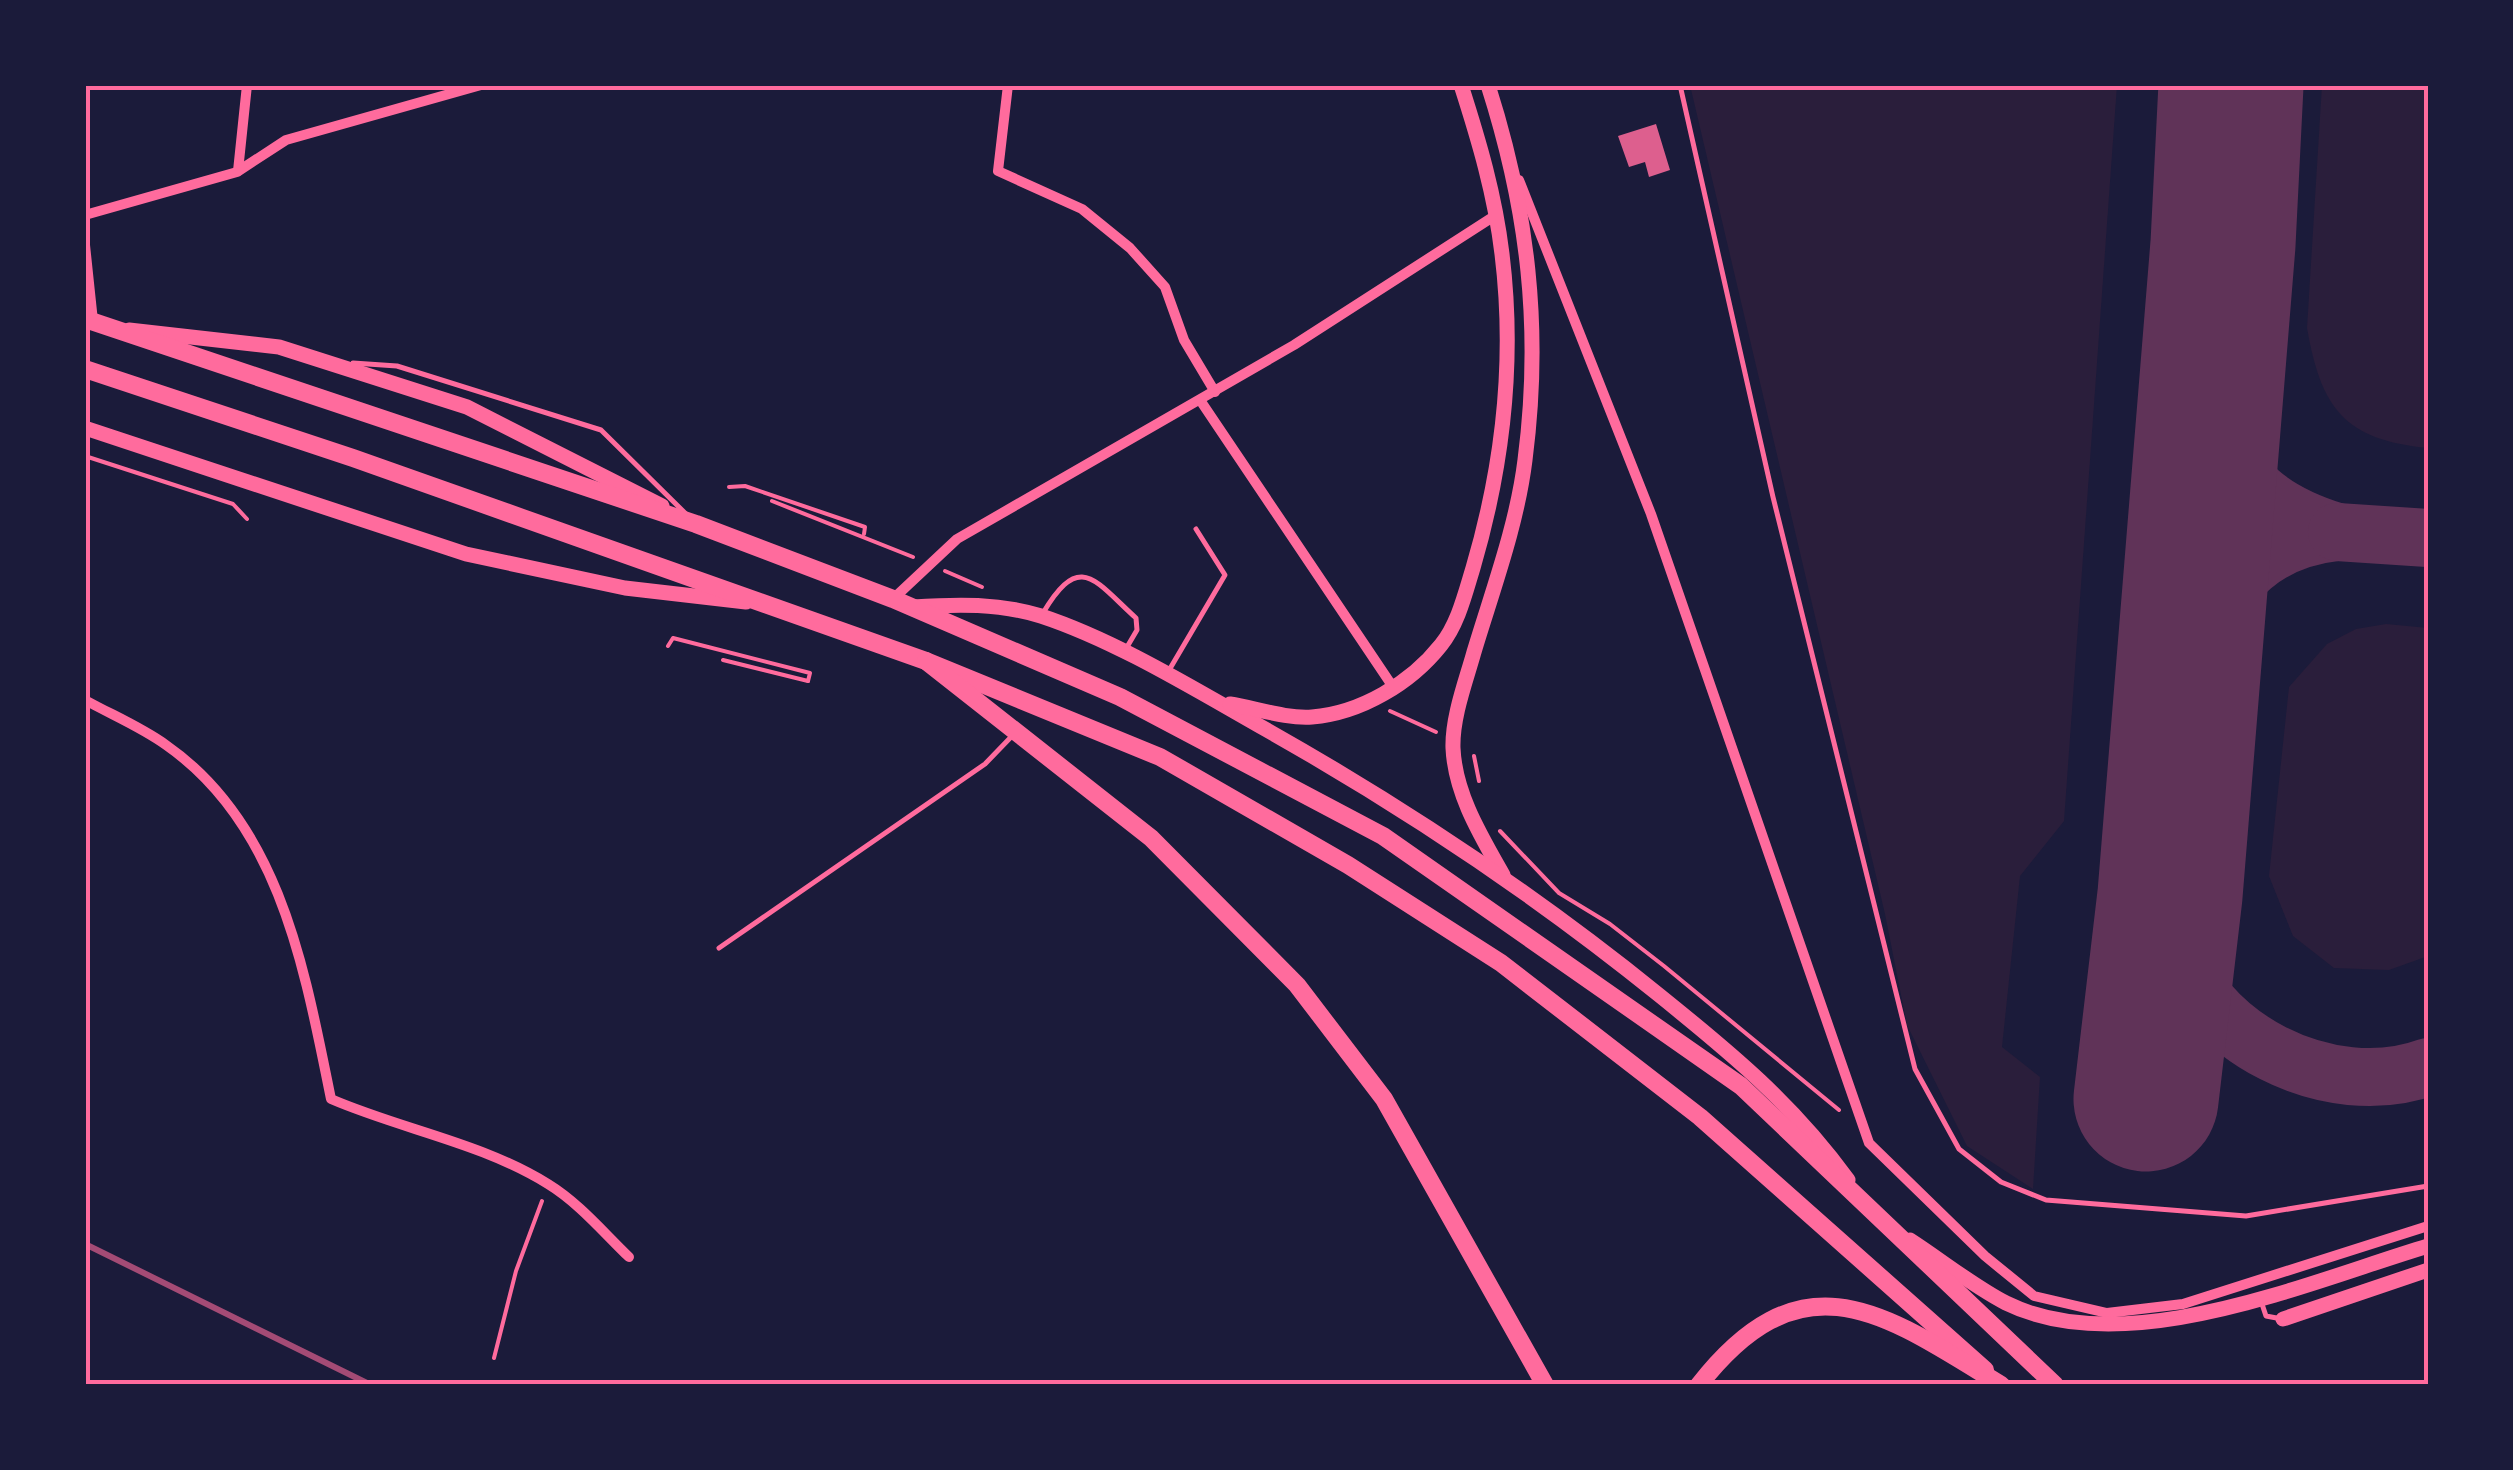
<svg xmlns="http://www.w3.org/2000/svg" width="2513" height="1470" font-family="'IBM Plex Serif',serif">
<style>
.green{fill:#2a1e3b}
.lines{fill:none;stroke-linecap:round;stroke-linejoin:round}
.taxiway{stroke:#603358;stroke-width:58}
.runway{stroke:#603358;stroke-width:145}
.building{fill:#dd5f8e}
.path{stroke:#ff6b9d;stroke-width:4}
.service{stroke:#ff6b9d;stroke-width:5}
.minor{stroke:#ff6b9d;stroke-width:10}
.secondary{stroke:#ff6b9d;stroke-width:15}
.primary{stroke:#ff6b9d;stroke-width:18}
.trunk{stroke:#ff6b9d;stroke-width:18}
.rail{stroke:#a44b75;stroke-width:6}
.neatline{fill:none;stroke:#ff6b9d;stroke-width:4}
</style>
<rect width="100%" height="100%" fill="#1b1b3a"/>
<g class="green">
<path d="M 1690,85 L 2117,85 L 2064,821 L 2020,876 L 2002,1047 L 2040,1077 L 2033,1189 L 1967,1146 L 1907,1025 L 1885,914 Z"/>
<path d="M 2322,85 L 2428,85 L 2428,448 C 2344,440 2321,408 2307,328 Z"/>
<path d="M 2386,624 L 2428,628 L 2428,956 L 2389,970 L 2334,968 L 2293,936 L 2269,876 L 2289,687 L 2327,644 L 2356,629 Z"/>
</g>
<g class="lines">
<g class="taxiway">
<path d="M 2223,244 C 2214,374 2180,484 2337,532 C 2193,548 2183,697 2176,812 C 2173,850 2164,896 2173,934 C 2197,1038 2330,1103 2428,1067"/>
<path d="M 2337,532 L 2428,538"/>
</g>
<path class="runway" d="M 2146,1099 L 2170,895 L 2223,244 L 2231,85"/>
</g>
<path class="building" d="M 1656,124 L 1670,170 L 1649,177 L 1645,162 L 1629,167 L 1618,136 Z"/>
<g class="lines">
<g class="path">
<path d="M 85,456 L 233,504 L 247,519"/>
<path d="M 729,487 L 745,486 L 865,527 L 864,534"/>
<path d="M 772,501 L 913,557"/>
<path d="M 945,571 L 982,587"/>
<path d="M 668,646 L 673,638 L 810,673 L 808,681"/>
<path d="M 723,660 L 808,681"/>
<path d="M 1390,711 L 1436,732"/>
<path d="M 1474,756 L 1479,781"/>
<path d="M 1500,831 L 1559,893 L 1610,924 L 1664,966 L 1839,1110"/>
<path d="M 494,1358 L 516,1271 L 542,1201"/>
</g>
<g class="service">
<path d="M 1680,85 L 1773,497 L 1915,1069 L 1959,1149 L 2001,1182 L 2046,1200 L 2246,1216 L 2428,1186"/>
<path d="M 353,363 L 397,366 L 601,430 L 687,515"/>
<path d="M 1043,613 C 1080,551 1094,580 1136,618 L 1137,630 L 1127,647"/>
<path d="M 1168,672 L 1225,575 L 1196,529"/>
<path d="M 719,948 L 985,764 L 1012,736"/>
<path d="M 2261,1301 L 2266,1316 L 2282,1319"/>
</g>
<g class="minor">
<path d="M 1008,85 L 998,171 L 1082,209 L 1130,248 L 1165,287 L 1184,340 L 1215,392"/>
<path d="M 238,171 L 247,85"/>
<path d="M 1519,180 L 1651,514 L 1869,1143 L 1985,1256 L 2034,1296 L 2107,1313 L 2183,1304 L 2428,1226"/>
<path d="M 85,215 L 237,172 L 286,140 L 481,85"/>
<path d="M 85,245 L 93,321"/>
<path d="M 1200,400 L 1393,687"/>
<path d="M 893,599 L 957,539 L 1294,345 L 1496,215"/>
<path d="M 85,700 C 112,715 141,727 166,745 C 281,825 305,972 331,1099 C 403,1130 480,1142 548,1184 C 579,1203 603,1232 629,1257"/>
</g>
<g class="secondary">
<path d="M 1488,85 C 1528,210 1542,329 1525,460 C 1517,525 1493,589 1474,652 C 1466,681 1452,717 1453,748 C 1455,794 1481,836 1503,875"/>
<path d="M 129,330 L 279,347 L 467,407 L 662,506"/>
<path d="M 85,428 L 466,554 L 625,588 L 746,602"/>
<path d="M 913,607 C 957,604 999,603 1041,616 C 1114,640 1191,687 1258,725 C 1399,804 1533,893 1659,995 C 1731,1053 1793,1104 1848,1180"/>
<path d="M 1230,704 C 1255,708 1287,719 1312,717 C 1361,713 1411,683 1441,645 C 1458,624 1465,594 1473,568 C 1503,466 1515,360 1502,254 C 1495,195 1479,141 1461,85"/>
<path d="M 1910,1240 C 1941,1260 1973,1286 2006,1303 C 2126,1362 2308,1282 2428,1246"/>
<path d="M 2283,1319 L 2428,1270"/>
</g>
<g class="primary">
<path d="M 85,319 L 696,524 L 893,599 L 1120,697 L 1383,836 L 1741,1086 L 2055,1385"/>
<path d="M 85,369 L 353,458 L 926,661 L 1160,757 L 1348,865 L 1501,963 L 1700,1117 L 1985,1370"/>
</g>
<g class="trunk">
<path d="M 926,661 L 1151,838 L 1297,985 L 1384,1099 L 1545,1385"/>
<path d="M 1699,1385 C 1803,1252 1884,1313 2001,1385"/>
</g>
<path class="rail" d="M 85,1244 L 371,1385"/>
</g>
<rect width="2513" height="1470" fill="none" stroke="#1b1b3a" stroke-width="175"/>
<rect x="88" y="88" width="2338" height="1294" class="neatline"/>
</svg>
